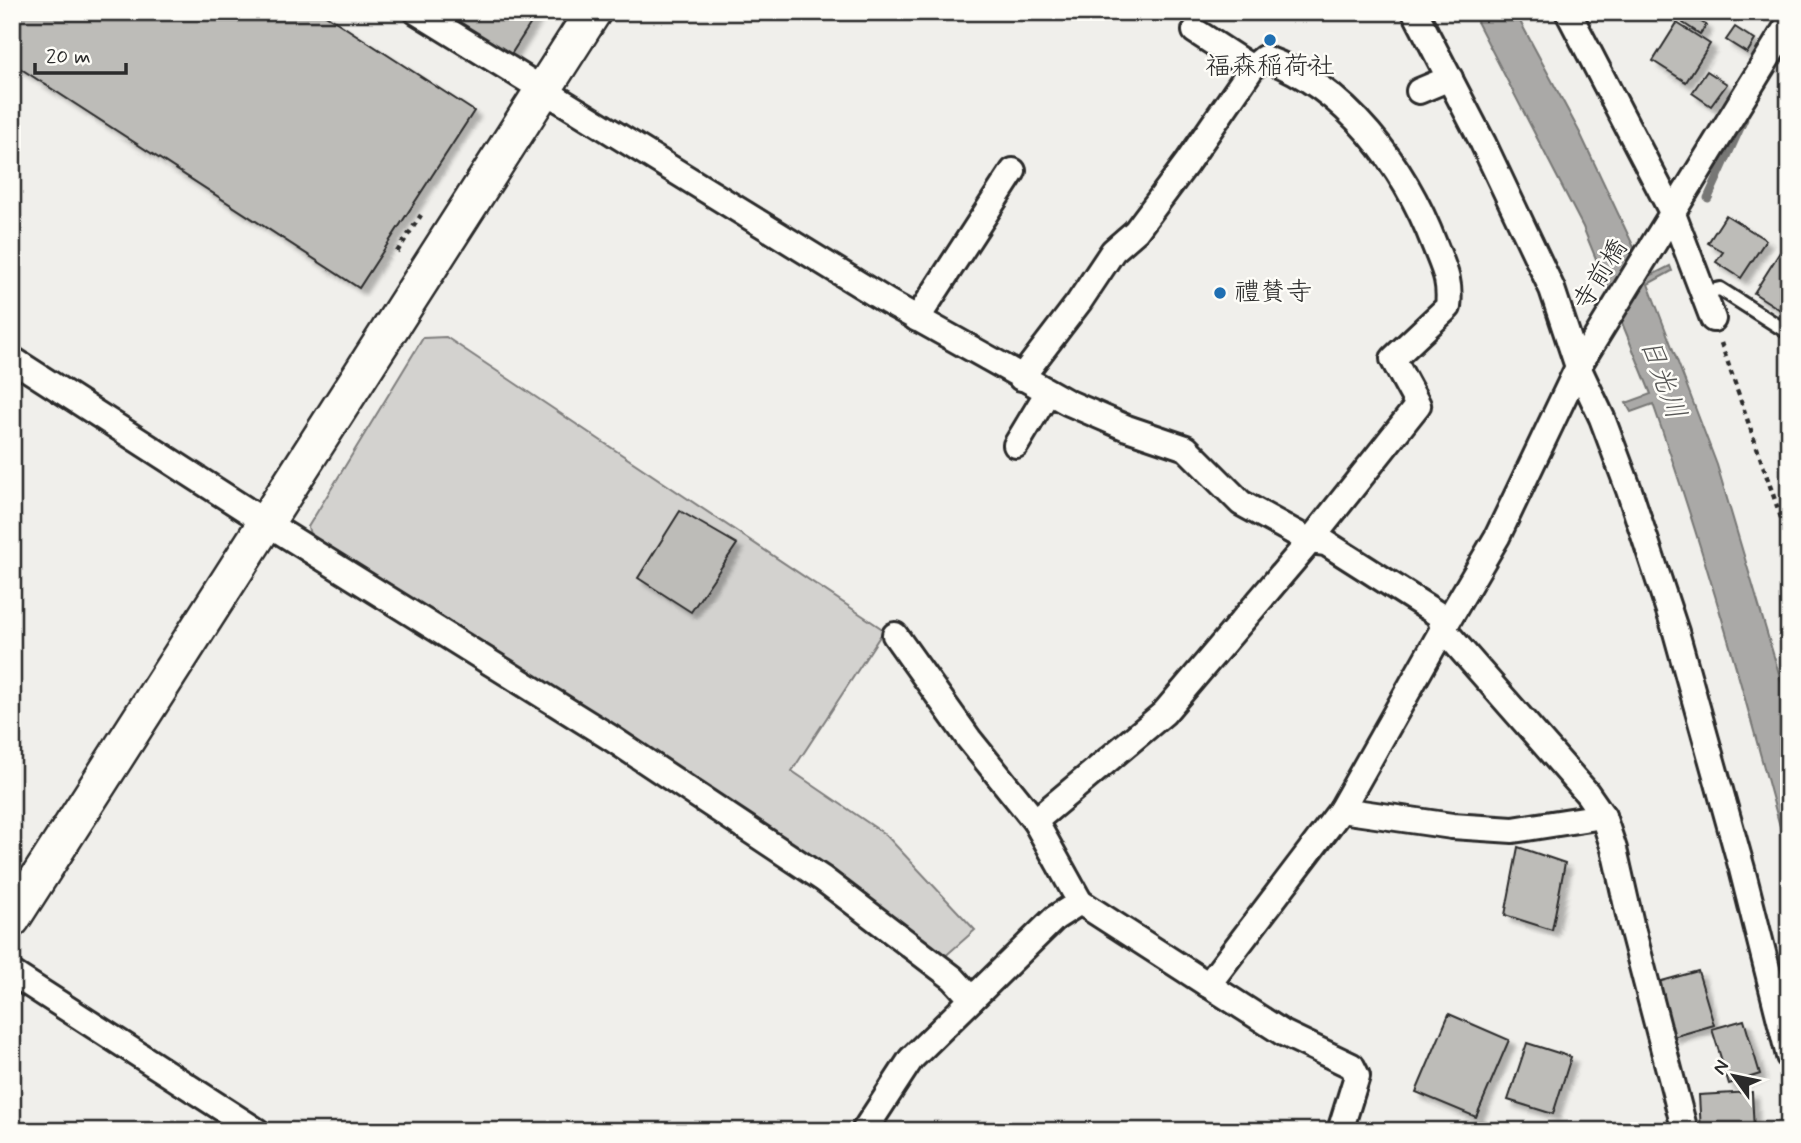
<svg xmlns="http://www.w3.org/2000/svg" width="1801" height="1143" font-family="Mynerve,'Klee One',sans-serif">
<style>
.green{fill:#d3d2cf;stroke:#7f7e7d;stroke-width:2}
.water{fill:#aaa9a7;stroke:#777775;stroke-width:2}
.lines{fill:none;stroke-linecap:round;stroke-linejoin:round}
.stream{stroke:#777775;stroke-width:9}
.building{fill:#bdbcb8;stroke:#2b2b2b;stroke-width:2;filter:url(#shadow)}
.lane-casing{stroke:#2b2b2b;stroke-width:18}
.street-casing{stroke:#2b2b2b;stroke-width:30}
.secondary-casing{stroke:#2b2b2b;stroke-width:40}
.path{stroke:#2b2b2b;stroke-width:4.5;stroke-dasharray:5 5;stroke-linecap:butt}
.lane{stroke:#fdfcf7;stroke-width:12}
.street{stroke:#fdfcf7;stroke-width:24}
.secondary{stroke:#fdfcf7;stroke-width:35}
.poi-dot{fill:#1f6fb2;stroke:#fdfcf7;stroke-width:2.5}
.labels{text-anchor:middle;dominant-baseline:central;stroke-width:5;stroke-linejoin:round;paint-order:stroke}
.poi-label{font-size:26px;fill:#2b2b2b;stroke:#fdfcf7}
.street-label{font-size:26px;fill:#2b2b2b;stroke:#fdfcf7}
.water-label{font-size:28px;font-style:italic;fill:#575756;stroke:#fdfcf7}
</style>
<defs>
<filter id="shadow"><feDropShadow dx="6" dy="6" stdDeviation="2" flood-color="#0004"/></filter>
</defs>
<rect width="100%" height="100%" fill="#f0efeb"/>
<filter id="ink" filterUnits="userSpaceOnUse"><feTurbulence type="fractalNoise" baseFrequency=".0143" numOctaves="2"/><feDisplacementMap in="SourceGraphic" scale="14" xChannelSelector="R" yChannelSelector="G"/><feConvolveMatrix kernelMatrix="1 2 1 2 8 2 1 2 1" color-interpolation-filters="sRGB"/></filter>
<g filter="url(#ink)">
<path class="green" d="M 446,337 L 884,630 L 792,771 L 886,835 L 975,930 L 934,966 L 314,549 L 308,527 L 423,338 Z"/>
<path class="water" d="M 1472,12 L 1515,12 L 1580,133 L 1648,277 L 1670,266 L 1672,271 L 1648,284 L 1717,465 L 1789,707 L 1789,860 C 1748,707 1706,554 1653,404 L 1631,412 L 1626,403 L 1651,394 L 1583,227 Z"/>
<g class="lines">
<path class="stream" d="M 1708,198 L 1744,119"/>
</g>
<g class="building">
<path d="M 19,12 L 321,12 L 474,111 L 359,288 L 12,63 L 12,23 Z"/>
<path d="M 435,12 L 538,12 L 508,59 Z"/>
<path d="M 1689,14 L 1706,25 L 1700,34 L 1683,23 Z"/>
<path d="M 1677,23 L 1710,44 L 1686,82 L 1653,61 Z"/>
<path d="M 1735,27 L 1755,40 L 1747,53 L 1726,40 Z"/>
<path d="M 1707,71 L 1727,84 L 1711,106 L 1692,93 Z"/>
<path d="M 1726,215 L 1766,240 L 1741,278 L 1716,262 L 1723,252 L 1708,243 Z"/>
<path d="M 1780,252 L 1789,257 L 1789,307 L 1785,313 L 1754,293 Z"/>
<path d="M 680,511 L 737,544 L 691,612 L 638,578 Z"/>
<path d="M 1518,847 L 1565,863 L 1552,930 L 1505,915 Z"/>
<path d="M 1698,971 L 1714,1025 L 1673,1037 L 1658,982 Z"/>
<path d="M 1449,1014 L 1509,1040 L 1476,1117 L 1416,1092 Z"/>
<path d="M 1744,1020 L 1760,1074 L 1729,1084 L 1712,1029 Z"/>
<path d="M 1527,1043 L 1571,1057 L 1553,1114 L 1508,1100 Z"/>
<path d="M 1752,1092 L 1754,1131 L 1701,1131 L 1699,1095 Z"/>
</g>
<g class="lines">
<defs>
<path id="lane" d="M 1703,293 L 1720,289 L 1789,333"/>
<g id="street">
<path d="M 417,12 L 888,302 L 1067,402 L 1127,428 L 1186,448 L 1241,503 L 1310,541 L 1326,543 L 1439,615 L 1443,629 L 1587,793 L 1603,816 L 1614,849 L 1631,924 L 1685,1131"/>
<path d="M 1415,12 L 1483,143 L 1552,289 L 1578,367 L 1602,418 L 1629,490 L 1676,632 L 1742,869 L 1789,1056"/>
<path d="M 1568,12 L 1673,214 L 1713,319"/>
<path d="M 1419,91 L 1450,78"/>
<path d="M 917,319 L 1013,171"/>
<path d="M 12,359 L 265,522 L 611,738 L 823,879 L 953,978 L 972,999"/>
<path d="M 1021,378 L 1079,302 L 1113,251 L 1136,231 L 1186,164 L 1252,68"/>
<path d="M 1016,445 L 1048,392"/>
<path d="M 895,635 L 969,739 L 1035,821 L 1080,902"/>
<path d="M 1341,810 L 1452,826 L 1513,830 L 1603,816"/>
<path d="M 1035,821 L 1164,713 L 1310,541 L 1418,405 L 1393,359 L 1448,307 C 1451,281 1444,269 1435,246 C 1405,167 1346,87 1264,58 L 1252,68 L 1195,31"/>
<path d="M 12,973 L 257,1131"/>
<path d="M 1208,985 L 1341,810 L 1443,629 L 1497,537 L 1578,367 L 1789,23"/>
<path d="M 864,1131 L 911,1059 L 1055,918 L 1080,902 L 1283,1033 L 1352,1066 L 1357,1076 L 1340,1131"/>
</g>
<path id="secondary" d="M 12,919 L 593,12"/>
</defs>
<use href="#lane" class="lane-casing"/>
<use href="#street" class="street-casing"/>
<use href="#secondary" class="secondary-casing"/>
<g class="path">
<path d="M 397,252 L 421,215"/>
<path d="M 1721,343 L 1789,541"/>
</g>
<use href="#lane" class="lane"/>
<use href="#street" class="street"/>
<use href="#secondary" class="secondary"/>
</g>
</g>
<g class="poi-dot">
<circle cx="1270" cy="40" r="7"/>
<circle cx="1220" cy="293" r="7"/>
</g>
<g class="labels">
<g class="poi-label">
<text x="1270" y="67">福森稲荷社</text>
<text x="1234" y="293" text-anchor="start">禮賛寺</text>
</g>
<g class="street-label">
<text transform="translate(1601 275) rotate(-58)">寺前橋</text>
</g>
<g class="water-label">
<text transform="translate(1662 379) rotate(70)">日光川</text>
</g>
</g>
<rect width="1801" height="1143" fill="none" stroke="#fdfcf7" stroke-width="42"/>
<rect x="21" y="21" width="1759" height="1101" fill="none" stroke="#2b2b2b" stroke-width="2.5" filter="url(#ink)"/>
<g transform="translate(1734 1076) rotate(303)" stroke="#fdfcf7" stroke-width="5" paint-order="stroke">
<path d="M0-5L12 26L0 18L-12 26Z" fill="#2b2b2b"/>
<text y="-10" font-size="19" font-weight="bold" text-anchor="middle" fill="#2b2b2b">N</text>
</g>
<path d="M35 63v10h91v-10" fill="none" stroke="#2b2b2b" stroke-width="3.5"/>
<text x="46" y="63" font-size="21" fill="#2b2b2b" stroke="#fdfcf7" stroke-width="5" paint-order="stroke">20 m</text>
</svg>
